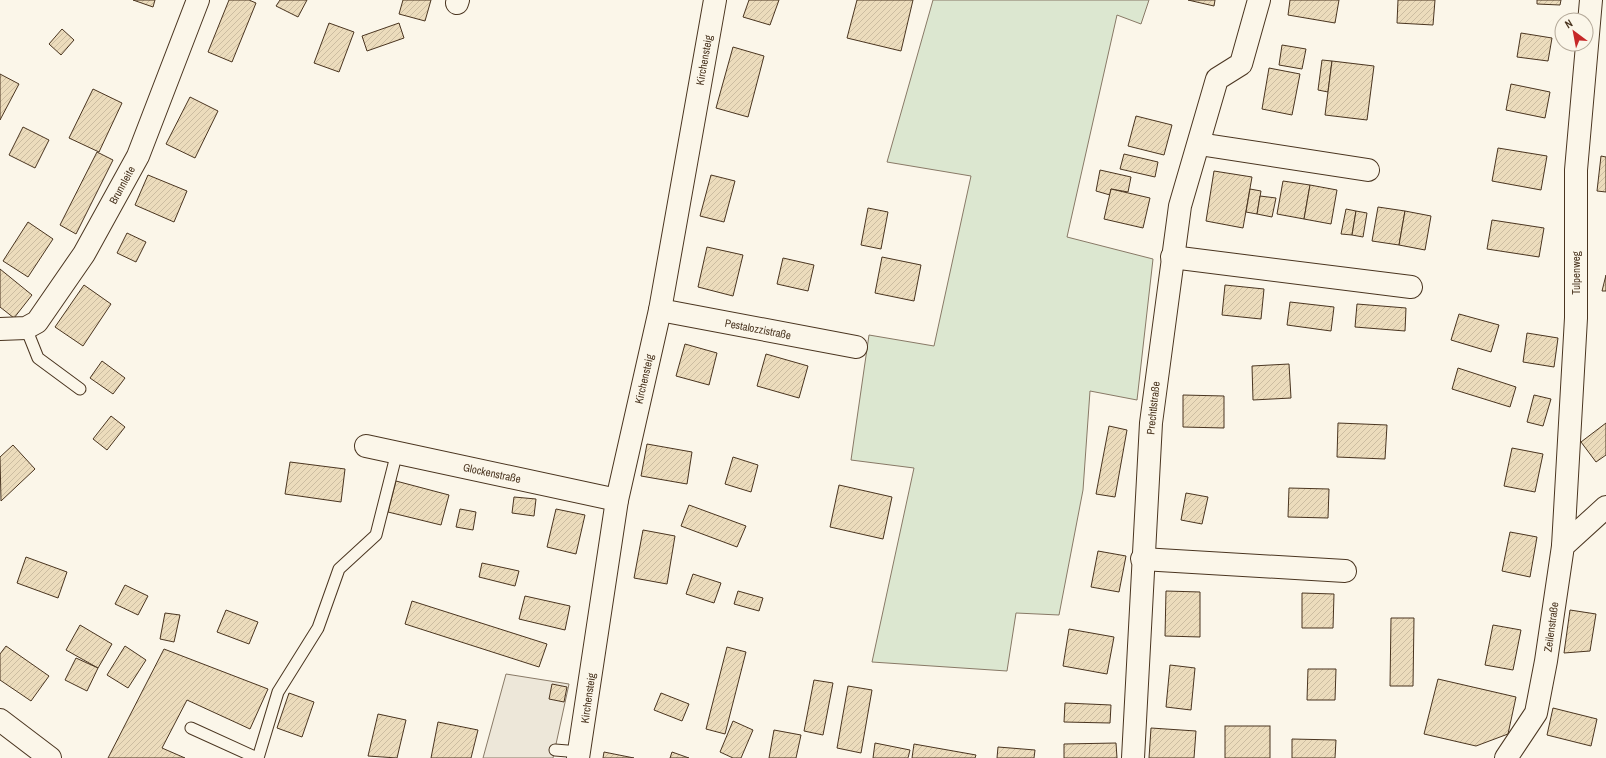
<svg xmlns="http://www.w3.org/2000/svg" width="1606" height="758" font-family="'Archivo Narrow',sans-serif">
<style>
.grass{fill:#dce7d0;stroke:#887966}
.parking{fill:#ede7d9;stroke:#887966}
.building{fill:url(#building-hatch);stroke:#4a3520}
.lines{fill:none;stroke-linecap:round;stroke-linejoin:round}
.service-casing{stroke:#4a3520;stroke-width:13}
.minor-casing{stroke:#4a3520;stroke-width:24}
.tertiary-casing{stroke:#4a3520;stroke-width:24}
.secondary-casing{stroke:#4a3520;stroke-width:24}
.service{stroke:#fbf6e9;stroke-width:11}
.minor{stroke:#fbf6e9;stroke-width:22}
.tertiary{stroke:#fbf6e9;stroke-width:22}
.secondary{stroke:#fbf6e9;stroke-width:22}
.labels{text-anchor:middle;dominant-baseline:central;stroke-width:3;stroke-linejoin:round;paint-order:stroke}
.street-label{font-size:11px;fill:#4a3520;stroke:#fbf6e9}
</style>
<defs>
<pattern id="building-hatch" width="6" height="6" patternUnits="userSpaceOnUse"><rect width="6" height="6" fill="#ecdcbc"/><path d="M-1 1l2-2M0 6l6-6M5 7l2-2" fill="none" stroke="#ccbda1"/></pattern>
</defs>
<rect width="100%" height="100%" fill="#fbf6e9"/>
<path class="grass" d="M 933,0 L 1149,0 L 1141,24 L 1117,15 L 1067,237 L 1153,259 L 1137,400 L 1090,391 L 1083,490 L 1059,615 L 1016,613 L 1007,671 L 872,662 L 914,468 L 851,460 L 869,335 L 934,346 L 971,176 L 887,162 Z"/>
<path class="parking" d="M 506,674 L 569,684 L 553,758 L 483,758 Z"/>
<g class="building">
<path d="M 133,0 L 155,0 L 153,7 Z"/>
<path d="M 229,0 L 249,0 L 256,3 L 232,62 L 208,52 Z"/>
<path d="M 280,0 L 307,0 L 298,17 L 276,6 Z"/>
<path d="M 403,0 L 431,0 L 425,21 L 399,14 Z"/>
<path d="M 749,0 L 779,0 L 770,25 L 743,17 Z"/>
<path d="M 857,0 L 913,0 L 901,51 L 847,38 Z"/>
<path d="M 1188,0 L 1215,0 L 1214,6 Z"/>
<path d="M 1290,0 L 1339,0 L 1335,23 L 1288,15 Z"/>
<path d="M 1398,0 L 1435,0 L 1433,25 L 1397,23 Z"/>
<path d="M 1537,0 L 1561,0 L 1560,5 L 1537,4 Z"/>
<path d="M 329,23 L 354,32 L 339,72 L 314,63 Z"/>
<path d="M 399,23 L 404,38 L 367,51 L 362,36 Z"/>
<path d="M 62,29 L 74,40 L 61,55 L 49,44 Z"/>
<path d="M 1521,33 L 1552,38 L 1548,61 L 1517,57 Z"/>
<path d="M 1282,45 L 1306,49 L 1302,69 L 1279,65 Z"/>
<path d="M 733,47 L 764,56 L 748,117 L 716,108 Z"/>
<path d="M 1322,60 L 1332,61 L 1328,92 L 1318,90 Z"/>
<path d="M 1332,61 L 1374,66 L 1367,120 L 1325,115 Z"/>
<path d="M 1269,68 L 1300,74 L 1292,115 L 1262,109 Z"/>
<path d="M 0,74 L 19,84 L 0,120 Z"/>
<path d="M 1511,84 L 1550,92 L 1545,118 L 1506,110 Z"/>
<path d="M 93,89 L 122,103 L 99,152 L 69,138 Z"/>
<path d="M 190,97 L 218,111 L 195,158 L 166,144 Z"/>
<path d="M 1136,116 L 1172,125 L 1164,155 L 1128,146 Z"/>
<path d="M 23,127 L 49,140 L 35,168 L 9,155 Z"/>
<path d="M 1498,148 L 1547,156 L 1541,190 L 1492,181 Z"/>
<path d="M 97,152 L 113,160 L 76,234 L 60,225 Z"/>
<path d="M 1124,154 L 1158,162 L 1155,177 L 1120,169 Z"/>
<path d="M 1601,156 L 1606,157 L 1606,192 L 1597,191 Z"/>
<path d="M 1100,170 L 1131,177 L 1128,192 L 1111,189 L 1110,195 L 1096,191 Z"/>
<path d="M 1214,171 L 1252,177 L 1243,228 L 1206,221 Z"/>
<path d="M 148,175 L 187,191 L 174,222 L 135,205 Z"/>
<path d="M 711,175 L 735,181 L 724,222 L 700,216 Z"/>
<path d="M 1283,181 L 1310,185 L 1304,219 L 1277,214 Z"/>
<path d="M 1310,185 L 1337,190 L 1331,224 L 1304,219 Z"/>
<path d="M 1111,189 L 1150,198 L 1143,228 L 1104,219 Z"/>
<path d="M 1250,189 L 1261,191 L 1257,214 L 1246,212 Z"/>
<path d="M 1260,196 L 1276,198 L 1272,217 L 1257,214 Z"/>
<path d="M 1378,207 L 1405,211 L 1399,245 L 1372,241 Z"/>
<path d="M 868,208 L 888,212 L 881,249 L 861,245 Z"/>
<path d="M 1346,209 L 1356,211 L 1352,235 L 1341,234 Z"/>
<path d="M 1356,211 L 1367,213 L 1363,237 L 1352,235 Z"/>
<path d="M 1405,211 L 1431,216 L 1425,250 L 1399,245 Z"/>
<path d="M 1492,220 L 1544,228 L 1539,257 L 1487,249 Z"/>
<path d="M 28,222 L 53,239 L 28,277 L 3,261 Z"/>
<path d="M 127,233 L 146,242 L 136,262 L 117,253 Z"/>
<path d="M 707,247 L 743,255 L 733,296 L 698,287 Z"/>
<path d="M 882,257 L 921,265 L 914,301 L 875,293 Z"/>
<path d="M 783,258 L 814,265 L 808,291 L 777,284 Z"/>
<path d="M 0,269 L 32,295 L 14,318 L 0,307 Z"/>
<path d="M 1606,275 L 1606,291 L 1602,291 Z"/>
<path d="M 84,285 L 111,304 L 83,346 L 55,327 Z"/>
<path d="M 1225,285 L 1264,289 L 1261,319 L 1222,315 Z"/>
<path d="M 1290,302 L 1334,307 L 1331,331 L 1287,325 Z"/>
<path d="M 1357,304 L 1406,308 L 1405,331 L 1355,327 Z"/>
<path d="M 1459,314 L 1499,325 L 1491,352 L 1451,340 Z"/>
<path d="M 1527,333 L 1558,338 L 1554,367 L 1523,362 Z"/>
<path d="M 685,344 L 717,353 L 709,385 L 676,376 Z"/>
<path d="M 766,354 L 808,366 L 799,398 L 757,386 Z"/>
<path d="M 102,361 L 125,378 L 113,394 L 90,378 Z"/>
<path d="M 1289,364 L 1291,398 L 1253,400 L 1252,366 Z"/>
<path d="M 1458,368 L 1516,387 L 1510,407 L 1452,389 Z"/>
<path d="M 1183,395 L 1224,396 L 1224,428 L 1183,427 Z"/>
<path d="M 1534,395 L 1551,399 L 1543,426 L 1527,422 Z"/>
<path d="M 111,416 L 125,427 L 107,450 L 93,439 Z"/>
<path d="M 1338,423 L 1387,425 L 1385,459 L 1337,457 Z"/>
<path d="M 1606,423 L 1606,455 L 1596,462 L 1581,442 Z"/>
<path d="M 1109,426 L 1127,430 L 1115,497 L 1096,494 Z"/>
<path d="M 647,444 L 692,452 L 687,484 L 641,476 Z"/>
<path d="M 13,445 L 35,469 L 1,501 L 0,457 Z"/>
<path d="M 1512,448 L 1543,454 L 1535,492 L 1504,486 Z"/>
<path d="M 733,457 L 758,465 L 751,492 L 725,484 Z"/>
<path d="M 290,462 L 345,469 L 341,502 L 285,494 Z"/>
<path d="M 396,481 L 449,495 L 441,525 L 388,512 Z"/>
<path d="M 839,485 L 892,497 L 883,539 L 830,527 Z"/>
<path d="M 1289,488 L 1329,489 L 1328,518 L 1288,517 Z"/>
<path d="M 1186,493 L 1208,497 L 1202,524 L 1181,520 Z"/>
<path d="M 514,497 L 536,499 L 534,516 L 512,513 Z"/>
<path d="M 689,505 L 746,526 L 737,547 L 681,526 Z"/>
<path d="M 460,509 L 476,512 L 473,530 L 456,527 Z"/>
<path d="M 556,509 L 585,515 L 576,554 L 547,547 Z"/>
<path d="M 643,530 L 675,536 L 667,584 L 634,578 Z"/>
<path d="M 1510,532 L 1537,537 L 1530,577 L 1502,571 Z"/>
<path d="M 1098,551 L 1126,556 L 1119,592 L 1091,587 Z"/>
<path d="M 26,557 L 67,572 L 58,598 L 17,583 Z"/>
<path d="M 482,563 L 519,571 L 515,586 L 479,577 Z"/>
<path d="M 693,574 L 721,583 L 714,603 L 686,594 Z"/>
<path d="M 125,585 L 148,596 L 138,615 L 115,604 Z"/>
<path d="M 738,591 L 763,598 L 759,611 L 734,604 Z"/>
<path d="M 1166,591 L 1200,592 L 1200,637 L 1165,636 Z"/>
<path d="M 1302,593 L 1334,594 L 1333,628 L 1302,628 Z"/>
<path d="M 525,596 L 570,606 L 565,630 L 519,619 Z"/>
<path d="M 412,601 L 547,644 L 539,667 L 405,624 Z"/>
<path d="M 226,610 L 258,622 L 249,644 L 217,632 Z"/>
<path d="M 1570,610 L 1596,614 L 1590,651 L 1564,653 Z"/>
<path d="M 165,613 L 180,615 L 174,642 L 160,639 Z"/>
<path d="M 1391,618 L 1414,618 L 1413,686 L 1390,686 Z"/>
<path d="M 80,625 L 112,644 L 98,668 L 66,650 Z"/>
<path d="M 1493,625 L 1521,630 L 1513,670 L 1485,665 Z"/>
<path d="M 1069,629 L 1114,637 L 1107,674 L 1063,666 Z"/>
<path d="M 6,646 L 49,676 L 31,701 L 0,680 L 0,654 Z"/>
<path d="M 125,646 L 146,660 L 128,688 L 107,675 Z"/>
<path d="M 727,647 L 746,652 L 725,734 L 706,729 Z"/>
<path d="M 164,649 L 268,689 L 250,729 L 187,700 L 162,748 L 185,758 L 108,758 Z"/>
<path d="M 76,658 L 98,668 L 87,691 L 65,680 Z"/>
<path d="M 1170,665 L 1195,668 L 1191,710 L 1166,707 Z"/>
<path d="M 1308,669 L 1336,669 L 1335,700 L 1307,700 Z"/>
<path d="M 1438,679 L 1516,697 L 1508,734 L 1476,746 L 1424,734 Z"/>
<path d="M 814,680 L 833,683 L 823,735 L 804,731 Z"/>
<path d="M 552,684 L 567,687 L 564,702 L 549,699 Z"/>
<path d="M 848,686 L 872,690 L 861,753 L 837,748 Z"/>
<path d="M 289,693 L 314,702 L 302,737 L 277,728 Z"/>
<path d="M 661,693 L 689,704 L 682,721 L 654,710 Z"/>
<path d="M 1065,703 L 1111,705 L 1110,723 L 1064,722 Z"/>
<path d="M 1553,708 L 1597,719 L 1591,746 L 1547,735 Z"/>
<path d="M 378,714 L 406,720 L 397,758 L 368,756 Z"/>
<path d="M 733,721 L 753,730 L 741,758 L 733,758 L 720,752 Z"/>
<path d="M 438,722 L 478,730 L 471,758 L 431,758 Z"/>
<rect x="1225" y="726" width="45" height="32"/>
<path d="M 1151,728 L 1196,731 L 1194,758 L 1149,758 Z"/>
<path d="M 774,730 L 801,735 L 796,758 L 769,758 Z"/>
<path d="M 1292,739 L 1336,740 L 1335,758 L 1292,758 Z"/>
<path d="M 875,743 L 910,750 L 908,758 L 873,758 Z"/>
<path d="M 1116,743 L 1117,758 L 1064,758 L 1064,744 Z"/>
<path d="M 914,744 L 976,755 L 975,758 L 912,758 Z"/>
<path d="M 998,747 L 1035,750 L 1034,758 L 997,758 Z"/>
<path d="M 604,752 L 634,758 L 603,758 Z"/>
<path d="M 672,752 L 689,758 L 670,758 Z"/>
</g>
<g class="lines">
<defs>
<g id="service">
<path d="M 26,328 L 38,358 L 80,389"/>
<path d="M 191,728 L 257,758"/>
<path d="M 555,750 L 580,752"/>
<path d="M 258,758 L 278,692 L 318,628 L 339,569 L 376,535 L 397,452"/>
</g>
<g id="minor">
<path d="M 457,3 L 458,0"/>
<path d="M 1199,144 L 1368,170"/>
<path d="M 1172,257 L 1411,287"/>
<path d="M 660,310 L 856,347"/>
<path d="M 0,329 L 26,328 L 37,322 L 84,254 L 138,156 L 198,0"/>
<path d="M 366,446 L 617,500"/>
<path d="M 1563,546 L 1576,318 L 1576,170 L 1591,0"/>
<path d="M 1142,559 L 1345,571"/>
<path d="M 578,758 L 617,500 L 660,310 L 715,0"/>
<path d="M 1133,758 L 1151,423 L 1180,206 L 1217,79 L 1241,64 L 1259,0"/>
</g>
<path id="tertiary" d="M 1506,758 L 1536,713 L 1546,661 L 1563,546 L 1606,507"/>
<path id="secondary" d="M 0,720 L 50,758"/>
</defs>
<use href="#service" class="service-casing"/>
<use href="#minor" class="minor-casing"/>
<use href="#tertiary" class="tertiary-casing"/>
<use href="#secondary" class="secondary-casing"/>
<use href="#service" class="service"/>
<use href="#minor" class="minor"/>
<use href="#tertiary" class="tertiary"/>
<use href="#secondary" class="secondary"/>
</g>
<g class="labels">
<g class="street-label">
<text transform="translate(704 60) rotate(-80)">Kirchensteig</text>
<text transform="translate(122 185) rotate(-61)">Brunnleite</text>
<text transform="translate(1576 273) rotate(-90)">Tulpenweg</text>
<text transform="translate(758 329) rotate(11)">Pestalozzistraße</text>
<text transform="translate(644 379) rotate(-77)">Kirchensteig</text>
<text transform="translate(1153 408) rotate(-84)">Prechtlstraße</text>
<text transform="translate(492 473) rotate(12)">Glockenstraße</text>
<text transform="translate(1551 627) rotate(-82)">Zeilenstraße</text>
<text transform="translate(588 698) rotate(-82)">Kirchensteig</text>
</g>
</g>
<g transform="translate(1574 32) rotate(328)"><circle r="19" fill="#fbf6e9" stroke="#b4a999"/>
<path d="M0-3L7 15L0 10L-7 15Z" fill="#c62828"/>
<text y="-6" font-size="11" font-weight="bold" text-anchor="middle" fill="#4a3520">N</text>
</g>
</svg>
